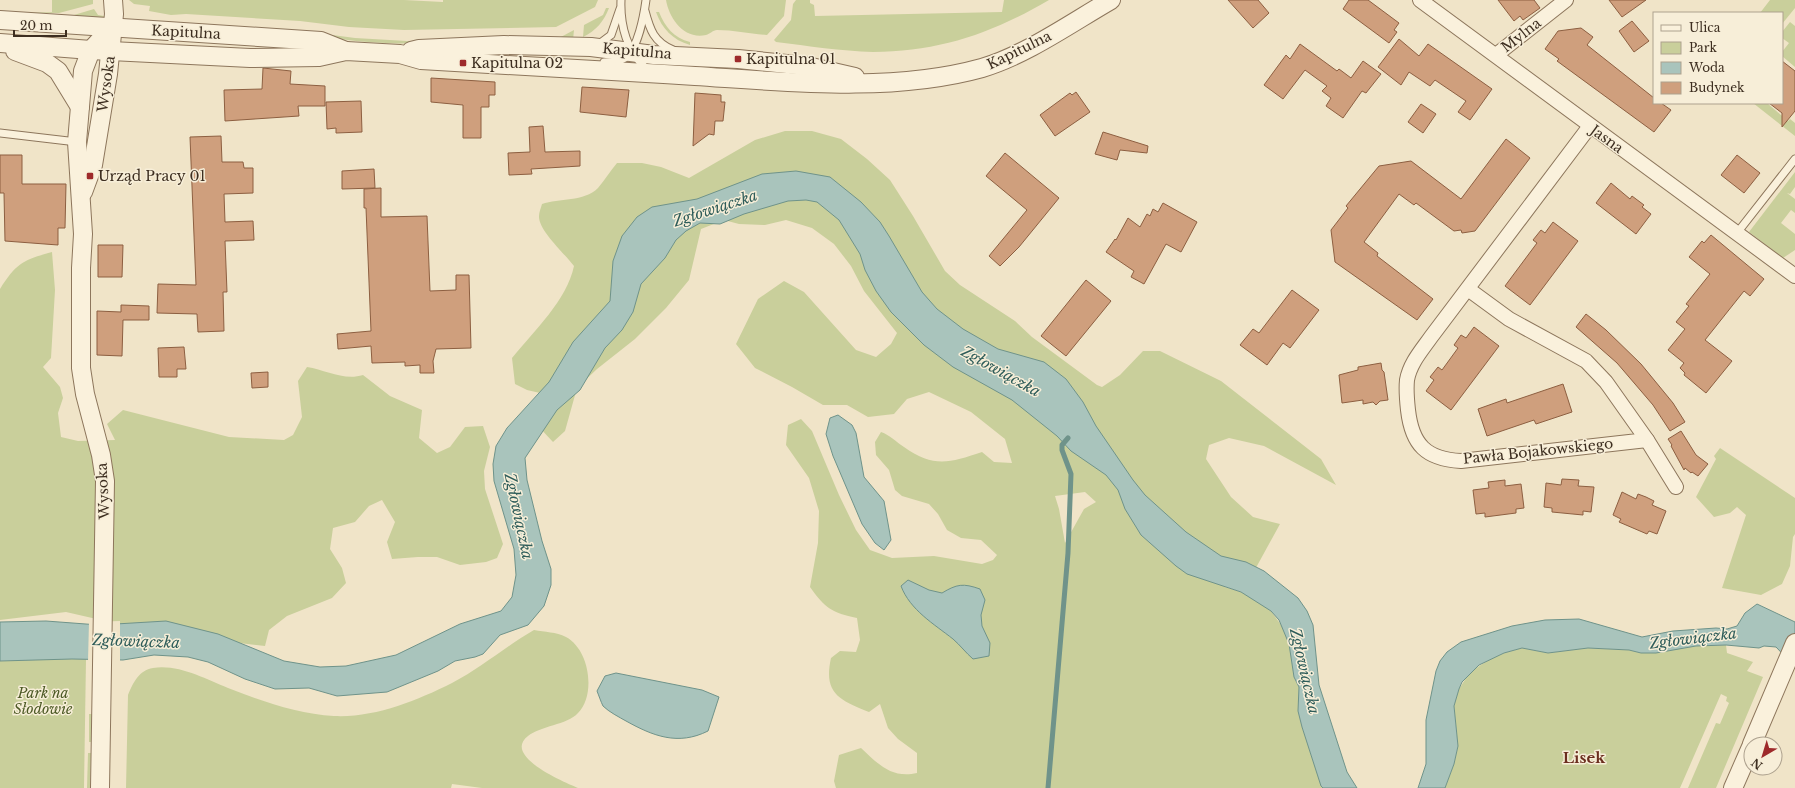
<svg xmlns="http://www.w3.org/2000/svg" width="1795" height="788" font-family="'Libre Baskerville',serif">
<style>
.green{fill:#c9cf9b;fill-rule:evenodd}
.water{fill:#a9c4bc;stroke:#6f938a}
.pier{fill:#f0e4c8}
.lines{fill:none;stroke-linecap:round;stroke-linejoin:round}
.stream{stroke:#6f938a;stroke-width:5}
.building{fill:#cf9f7d;stroke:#8d5f41}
.service-casing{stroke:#8d765c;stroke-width:9}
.minor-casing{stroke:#8d765c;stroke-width:16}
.tertiary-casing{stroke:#8d765c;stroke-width:20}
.service{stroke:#faf1dc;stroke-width:7}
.minor{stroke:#faf1dc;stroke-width:14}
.tertiary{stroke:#faf1dc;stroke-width:18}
.poi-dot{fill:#9e2a2b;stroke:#f7eed8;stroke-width:1.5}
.labels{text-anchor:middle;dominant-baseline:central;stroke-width:3;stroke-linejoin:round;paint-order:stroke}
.street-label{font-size:14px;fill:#3d2e20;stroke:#f7eed8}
.poi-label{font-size:14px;fill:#3d2e20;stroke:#f7eed8;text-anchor:start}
.park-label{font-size:14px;font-style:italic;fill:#4d5a26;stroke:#f7eed8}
.water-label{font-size:15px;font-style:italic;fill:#2f5d5a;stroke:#f7eed8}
.neighbourhood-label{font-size:15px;font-weight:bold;fill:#6b2e1e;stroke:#f7eed8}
</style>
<rect width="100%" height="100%" fill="#f0e4c8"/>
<g class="green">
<path d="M 52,0 L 93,0 L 93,4 L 59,13 L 21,12 L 52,12 Z"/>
<path d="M 129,0 L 404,0 L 443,2 L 443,0 L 598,0 L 595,7 L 556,27 L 404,30 L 349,27 L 300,21 L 186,14 L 171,15 L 149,11 L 150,6 L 134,4 Z"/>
<path d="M 666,0 L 786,0 L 784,16 L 767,35 C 751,34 734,30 717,30 C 713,30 710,34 706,35 C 684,40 669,18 666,0 Z"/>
<path d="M 796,0 L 810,0 L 810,3 L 814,5 L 815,16 L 1002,12 L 1004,0 L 1049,0 C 993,33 939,52 873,52 C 841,51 808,46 776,42 L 774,40 L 791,20 L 793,4 Z"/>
<path d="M 1770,0 L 1795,0 L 1795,8 L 1782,24 L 1782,13 L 1760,13 Z"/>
<path d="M 606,8 L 609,8 C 604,21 596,31 583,37 L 584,25 L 603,15 Z"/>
<path d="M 94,9 L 98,15 L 104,16 L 103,18 L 67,21 L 74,15 Z"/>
<path d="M 656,12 L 659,12 C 665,27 674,38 690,42 L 690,45 C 673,40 662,29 656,12 Z"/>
<path d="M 1790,22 L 1795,26 L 1795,67 L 1782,56 L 1782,52 L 1789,43 L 1782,38 L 1782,32 Z"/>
<path d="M 574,30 L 573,40 C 534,41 494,42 454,43 C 403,44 352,45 302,31 L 355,38 L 407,41 L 559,38 Z"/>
<path d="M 1753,103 L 1767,103 L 1788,121 L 1790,119 L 1795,123 L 1795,136 Z"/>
<path d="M 785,131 L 812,131 L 841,139 L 867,159 L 890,180 L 913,216 L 945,271 L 960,285 L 1015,321 L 1032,337 L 1097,385 L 1102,387 L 1120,375 L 1143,351 L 1160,351 L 1221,381 L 1321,459 L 1336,485 L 1264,446 L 1229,438 L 1209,445 L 1206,459 L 1231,497 L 1253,517 L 1280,524 L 1252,575 L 1225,587 L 1241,592 L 1258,601 L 1271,611 L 1284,629 L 1289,644 L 1294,677 L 1299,687 L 1298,711 L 1302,727 L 1318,776 L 1323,788 L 836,788 L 834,781 L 839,755 L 861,748 C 878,764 892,779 917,773 L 917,753 L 898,739 L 888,728 L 880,704 L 869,712 C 840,700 823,694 831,658 L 840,651 L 856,652 L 860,640 L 857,618 C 832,613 825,608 810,587 L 818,543 L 819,511 L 809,478 L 786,445 L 788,425 L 801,419 L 812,431 L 839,495 L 856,530 L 870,550 L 892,558 L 934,556 L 982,564 L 993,560 L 997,555 L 981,540 L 961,538 L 947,530 L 938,514 L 929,504 L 902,496 L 895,490 L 889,470 L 876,455 L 875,442 L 881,432 C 890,435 896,442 904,447 C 934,468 949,463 982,452 L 994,462 L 1012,463 L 1005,439 L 971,412 L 929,392 L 907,399 L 894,414 L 868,417 L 847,405 L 823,405 L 792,387 L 755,368 L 736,344 L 758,299 L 784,281 L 804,292 L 856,350 L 876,357 L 891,344 L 897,333 L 864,291 L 851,266 L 834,244 L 812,228 L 786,220 L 765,225 L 739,224 L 724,220 L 701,229 L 689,280 L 666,308 L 635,339 L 597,369 L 577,388 L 565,431 L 553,442 L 538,426 L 540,393 L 527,390 L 515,384 L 512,358 C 534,331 567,300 574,266 C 565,254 538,230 539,216 C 539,212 541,208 542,204 C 559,198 584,202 598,188 C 605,180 610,171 617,163 L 642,163 L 661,167 L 689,178 L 755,140 ZM 1085,492 L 1096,502 L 1084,509 L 1065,543 L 1059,509 L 1055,496 Z"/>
<path d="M 1795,172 L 1795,187 L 1790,194 L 1787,193 L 1795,199 L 1795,213 L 1791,210 L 1781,223 L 1795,234 L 1795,250 L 1783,258 L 1749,232 Z"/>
<path d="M 52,252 L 55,290 L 51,358 L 43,367 L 60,387 L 63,398 L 58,413 L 61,437 L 78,441 L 115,440 L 107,424 L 123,410 L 229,437 L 284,440 L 293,435 L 302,417 L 298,381 L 307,367 C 326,370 344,381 363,375 L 390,396 L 422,410 L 419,438 L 437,453 L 450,447 L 465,427 L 483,426 L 490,447 L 484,471 L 485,489 L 503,544 L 497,558 L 486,562 L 460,565 L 437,557 L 418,557 L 392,559 L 387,542 L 395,522 L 382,500 L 369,506 L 355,522 L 333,528 L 330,549 L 342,568 L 346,583 L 332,598 L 287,616 L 269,630 L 265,646 L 162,634 L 66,612 L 0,620 L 0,289 C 17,262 24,260 52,252 Z"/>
<path d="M 1720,448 L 1795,498 L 1795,534 L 1793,537 L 1790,566 L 1782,584 L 1761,595 L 1722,588 L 1746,515 L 1737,507 L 1730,513 L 1714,517 L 1696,497 L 1716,459 L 1714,456 Z"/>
<path d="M 534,630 C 545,632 556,632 566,637 C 590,650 596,695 578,713 C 567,725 540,726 528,736 C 502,756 564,782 578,788 L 482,788 L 452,784 L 451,788 L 126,788 L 128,695 C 133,683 139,670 153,668 C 179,664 205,679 228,688 C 261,701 298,714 334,716 C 374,718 416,701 452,683 C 481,668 506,646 534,630 Z"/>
<path d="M 1726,645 L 1727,653 L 1753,662 L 1747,671 L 1763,677 L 1716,788 L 1688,788 L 1716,723 L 1720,724 L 1729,703 L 1726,701 L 1727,697 L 1721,694 L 1680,788 L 1445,788 L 1454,764 L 1458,746 L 1454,706 L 1459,689 L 1470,672 L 1487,661 L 1504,653 L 1522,648 L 1548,653 L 1588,648 L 1629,650 L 1641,653 L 1696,646 Z"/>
<path d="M 26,659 L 86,659 L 84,788 L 0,788 L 0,661 Z"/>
<path d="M 89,714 L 92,714 L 91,742 L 89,742 Z"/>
<path d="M 88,753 L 91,753 L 90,788 L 87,788 Z"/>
</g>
<g class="water">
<path d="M 796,171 L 830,177 L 861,202 L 880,222 L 889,236 L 922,292 L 937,309 L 963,329 L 998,349 L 1044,362 L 1066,379 L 1083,402 L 1096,426 L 1133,480 L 1145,495 L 1186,532 L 1221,556 L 1246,562 L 1264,571 L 1298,598 L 1307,611 L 1313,625 L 1319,685 L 1347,772 L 1357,788 L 1323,788 L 1321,786 L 1302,727 L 1298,711 L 1299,687 L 1294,677 L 1289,644 L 1279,620 L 1271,611 L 1241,592 L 1187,574 L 1176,566 L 1141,535 L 1125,509 L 1118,490 L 1106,475 L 1071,451 L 1057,436 L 1012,400 L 953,367 L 924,345 L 891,312 L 876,291 L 865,270 L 860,254 L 839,220 L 817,202 L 806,200 L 788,201 L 744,214 L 720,224 L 700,223 L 686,231 L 676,240 L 665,258 L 641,284 L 633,312 L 622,330 L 605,348 L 580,390 L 557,410 L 525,458 L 527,480 L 542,541 L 551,569 L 551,585 L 544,606 L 528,625 L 500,635 L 483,654 L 475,657 L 455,661 L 438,671 L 387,692 L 337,696 L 309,688 L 275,689 L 245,679 L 208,662 L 188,657 L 154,655 L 123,660 L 72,659 L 0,661 L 0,622 L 46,621 L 99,625 L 166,621 L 218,634 L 284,661 L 320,667 L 346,666 L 396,655 L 460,624 L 501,611 L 512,597 L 516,575 L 514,549 L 494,481 L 493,464 L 496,446 L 507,428 L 549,382 L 573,342 L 610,301 L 613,261 L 622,236 L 637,217 L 652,207 L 697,199 L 762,174 Z"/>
<path d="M 838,415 L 852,425 L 856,433 L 864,477 L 884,501 L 891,540 L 884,550 L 875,543 L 862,524 L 833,456 L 826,434 L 830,418 Z"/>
<path d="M 908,580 L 929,590 L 942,593 C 957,584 963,583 980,589 L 985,600 L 981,615 L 982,626 L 990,643 L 989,656 L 973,659 C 966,653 960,645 953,639 C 934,624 910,610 901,586 Z"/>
<path d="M 1757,604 L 1795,622 L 1795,667 L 1776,647 L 1764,646 L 1759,648 L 1726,645 L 1696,646 L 1656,653 L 1641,653 L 1629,650 L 1588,648 L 1548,653 L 1522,648 L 1504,653 L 1479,665 L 1462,682 L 1459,689 L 1454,706 L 1458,746 L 1454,764 L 1445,788 L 1418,788 L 1426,764 L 1426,720 L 1436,671 L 1440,661 L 1447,652 L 1461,642 L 1512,626 L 1545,620 L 1579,619 L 1642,637 L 1673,631 L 1716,628 L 1727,629 L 1737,626 L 1745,613 Z"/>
<path d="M 616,673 L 702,690 L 719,697 L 708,731 C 678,746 653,736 626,721 C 619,717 609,712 603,706 C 601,702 599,696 597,691 L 605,676 Z"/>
</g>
<path class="pier" d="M 120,621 L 120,662 L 88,661 L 89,622 Z"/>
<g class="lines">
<path class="stream" d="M 1048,788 L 1068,553 L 1071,474 L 1062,450 L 1062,445 L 1068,438"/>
</g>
<g class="building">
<path d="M 1228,0 L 1258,0 L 1269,13 L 1253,28 Z"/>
<path d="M 1349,0 L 1368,0 L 1399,23 L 1394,30 L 1397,32 L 1389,43 L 1343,9 Z"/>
<path d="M 1498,0 L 1534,0 L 1540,8 L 1523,20 L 1520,16 L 1514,21 Z"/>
<path d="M 1609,0 L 1646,0 L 1622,17 Z"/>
<path d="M 1632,21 L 1649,41 L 1634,52 L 1619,31 Z"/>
<path d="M 1581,28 L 1593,37 L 1587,45 L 1654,98 L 1654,103 L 1661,103 L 1671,110 L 1654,132 L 1557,61 L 1559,59 L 1545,49 L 1558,31 Z"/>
<path d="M 1399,39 L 1419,56 L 1428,44 L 1492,89 L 1470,120 L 1458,112 L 1466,101 L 1435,80 L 1430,86 L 1409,72 L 1401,85 L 1378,67 Z"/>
<path d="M 1300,44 L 1337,71 L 1339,69 L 1351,78 L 1363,61 L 1381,74 L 1366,93 L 1362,91 L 1343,118 L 1326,106 L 1331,98 L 1322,91 L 1327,86 L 1305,70 L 1283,99 L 1264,85 L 1286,55 L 1290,59 Z"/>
<path d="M 1782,61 L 1795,71 L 1795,111 L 1782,127 L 1782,113 L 1769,103 L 1782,103 Z"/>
<path d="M 263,68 L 291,71 L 290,84 L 325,86 L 325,106 L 298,106 L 299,116 L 225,121 L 224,90 L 262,89 Z"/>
<path d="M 431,78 L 495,82 L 495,95 L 489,95 L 489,107 L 481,107 L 481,138 L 463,138 L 463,105 L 431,102 Z"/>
<path d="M 582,87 L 629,90 L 626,117 L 580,112 Z"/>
<path d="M 1076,92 L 1090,112 L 1055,136 L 1040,115 L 1070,93 L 1072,95 Z"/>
<path d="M 695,93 L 721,95 L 721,102 L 725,102 L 723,121 L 715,121 L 714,135 L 709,134 L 693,146 Z"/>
<path d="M 361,101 L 362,132 L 336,133 L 336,128 L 327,129 L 326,102 Z"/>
<path d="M 1421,104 L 1436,114 L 1423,133 L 1408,122 Z"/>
<path d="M 543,126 L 545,152 L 580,151 L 580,166 L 531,169 L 532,174 L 509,175 L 508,153 L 530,152 L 529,127 Z"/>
<path d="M 1103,132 L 1148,146 L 1147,153 L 1120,150 L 1117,160 L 1095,154 Z"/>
<path d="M 221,136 L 222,162 L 243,162 L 244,168 L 253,168 L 253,193 L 224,194 L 225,222 L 253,221 L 254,240 L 225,241 L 227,292 L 223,292 L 224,331 L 198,332 L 197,314 L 157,313 L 158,284 L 196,285 L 190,137 Z"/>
<path d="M 1506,139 L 1530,158 L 1475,231 L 1462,233 L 1461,230 L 1454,231 L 1416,203 L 1414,205 L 1399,194 L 1364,242 L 1378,253 L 1377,256 L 1433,299 L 1417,320 L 1335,262 L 1331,230 L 1348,208 L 1346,206 L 1379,166 L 1411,161 L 1461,199 Z"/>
<path d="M 1005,153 L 1059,198 L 1019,247 L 1000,266 L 989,256 L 1027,210 L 986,176 Z"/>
<path d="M 0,155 L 22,155 L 22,184 L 66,184 L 65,228 L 58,228 L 58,245 L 5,241 L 4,193 L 0,193 Z"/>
<path d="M 1737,155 L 1760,173 L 1744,193 L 1721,175 Z"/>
<path d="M 374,169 L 375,188 L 342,189 L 342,171 Z"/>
<path d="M 1611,183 L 1630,199 L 1632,196 L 1644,205 L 1642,207 L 1651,214 L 1636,234 L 1596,203 Z"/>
<path d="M 381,188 L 381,217 L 427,216 L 430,291 L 456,290 L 456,275 L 469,275 L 471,348 L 436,349 L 433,361 L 434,373 L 420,373 L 420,365 L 405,366 L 405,362 L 372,363 L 371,346 L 338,349 L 337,334 L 371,331 L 366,208 L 364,208 L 364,189 Z"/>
<path d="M 1163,203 L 1197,222 L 1181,252 L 1166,244 L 1144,284 L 1131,277 L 1134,271 L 1106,252 L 1115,239 L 1116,240 L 1128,218 L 1140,227 L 1147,214 L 1150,216 L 1153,209 L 1158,212 Z"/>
<path d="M 1553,222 L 1578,241 L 1530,305 L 1505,286 L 1537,243 L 1533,240 L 1541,230 L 1545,233 Z"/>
<path d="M 1711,235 L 1764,279 L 1750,296 L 1744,291 L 1705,340 L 1732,361 L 1706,393 L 1684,375 L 1685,373 L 1680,368 L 1684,363 L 1668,350 L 1685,329 L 1676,322 L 1689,306 L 1686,304 L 1710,274 L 1689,257 L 1702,241 L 1704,243 Z"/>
<path d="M 98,245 L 123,245 L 122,277 L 98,277 Z"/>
<path d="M 1086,280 L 1111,301 L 1066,356 L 1041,336 Z"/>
<path d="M 1292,290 L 1319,310 L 1290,348 L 1283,343 L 1267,365 L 1240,345 L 1253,329 L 1259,333 Z"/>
<path d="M 121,305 L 149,306 L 149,320 L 123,320 L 122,356 L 97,355 L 97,311 L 121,312 Z"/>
<path d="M 1586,314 L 1606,330 L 1641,364 L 1673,403 L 1685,422 L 1670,431 L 1653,405 L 1617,363 L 1576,327 Z"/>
<path d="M 1474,327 L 1499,346 L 1451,410 L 1426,391 L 1434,380 L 1430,377 L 1438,367 L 1442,370 L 1458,348 L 1454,345 L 1461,335 L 1466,338 Z"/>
<path d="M 184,347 L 186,369 L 177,369 L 177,377 L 159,377 L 158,348 Z"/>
<path d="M 1381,363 L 1382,370 L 1384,372 L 1388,400 L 1380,401 L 1376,405 L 1373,402 L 1363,404 L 1363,400 L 1342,403 L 1339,375 L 1358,370 L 1358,367 Z"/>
<path d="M 268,372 L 268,387 L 252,388 L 251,373 Z"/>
<path d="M 1563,384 L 1572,412 L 1536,424 L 1534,420 L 1487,436 L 1478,409 L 1506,399 L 1507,403 Z"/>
<path d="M 1681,431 L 1696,455 L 1708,464 L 1698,476 L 1692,472 L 1691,473 L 1685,468 L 1684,470 L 1671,446 L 1672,445 L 1668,439 Z"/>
<path d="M 1562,479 L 1579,480 L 1578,486 L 1594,487 L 1591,512 L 1583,511 L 1583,515 L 1552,512 L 1552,508 L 1544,507 L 1546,483 L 1561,485 Z"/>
<path d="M 1505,480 L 1505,486 L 1521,484 L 1524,508 L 1516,509 L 1516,513 L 1485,517 L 1485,513 L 1476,514 L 1473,490 L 1489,488 L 1488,482 Z"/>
<path d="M 1622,492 L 1636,499 L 1638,494 L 1646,497 L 1654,501 L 1652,505 L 1666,511 L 1657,534 L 1649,531 L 1647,534 L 1619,522 L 1621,519 L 1613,515 Z"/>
</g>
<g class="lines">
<defs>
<g id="service">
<path d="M 621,0 C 620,25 627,53 647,69"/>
<path d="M 645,11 C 650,30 654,42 673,50"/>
<path d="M 599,44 L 611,35 L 620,9"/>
<path d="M 604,62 C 611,62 619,62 625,58 C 638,49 644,15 646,0"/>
<path d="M 0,133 L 77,142"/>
<path d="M 1737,233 L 1795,159"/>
</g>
<g id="minor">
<path d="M 1420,0 L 1795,276"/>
<path d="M 1496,55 L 1566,0"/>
<path d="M 1468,289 L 1509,319 L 1586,361 L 1606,382 L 1647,440 L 1461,461 C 1426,459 1412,445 1408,410 C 1407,401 1406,390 1407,380 C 1410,363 1422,350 1431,337 L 1590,126"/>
<path d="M 1647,440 L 1676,487"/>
</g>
<g id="tertiary">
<path d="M 0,20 L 321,41 L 346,51"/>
<path d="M 0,43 L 91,50 L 250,58 L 319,57 L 346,51 L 400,54 L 421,60 C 513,66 604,70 695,76 C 788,82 892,93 982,68 C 1026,55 1071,23 1111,0"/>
<path d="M 15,51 L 47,63 L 58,71 L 80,107"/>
<path d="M 411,51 L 419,49 L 504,45 L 591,47 L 654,55 L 738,59 L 807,66 L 855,77"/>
<path d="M 83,192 L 93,165 L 108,74 L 114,14 L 113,0"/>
<path d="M 1752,744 L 1795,643"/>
<path d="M 100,788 L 105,481 L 101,455 L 85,394 L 81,368 L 81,268 L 83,234 L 77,142 L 83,71 L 91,50 L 111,28"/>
<path d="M 1733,788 L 1751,747"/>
</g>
</defs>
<use href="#service" class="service-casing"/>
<use href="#minor" class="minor-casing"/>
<use href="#tertiary" class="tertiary-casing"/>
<use href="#service" class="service"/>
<use href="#minor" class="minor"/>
<use href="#tertiary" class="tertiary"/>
</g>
<g class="poi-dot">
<rect x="734" y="55" width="8" height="8" rx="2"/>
<rect x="459" y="59" width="8" height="8" rx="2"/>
<rect x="86" y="172" width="8" height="8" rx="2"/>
</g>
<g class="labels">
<g class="street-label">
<text transform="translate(186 32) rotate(3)">Kapitulna</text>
<text transform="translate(1521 35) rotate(-38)">Mylna</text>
<text transform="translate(1019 50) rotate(-26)">Kapitulna</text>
<text transform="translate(637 51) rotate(5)">Kapitulna</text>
<text transform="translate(106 84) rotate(-82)">Wysoka</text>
<text transform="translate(1607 139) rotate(36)">Jasna</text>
<text transform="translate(1538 451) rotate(-6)">Pawła Bojakowskiego</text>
<text transform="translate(103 491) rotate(-93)">Wysoka</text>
</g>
<g class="poi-label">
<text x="746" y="59">Kapitulna 01</text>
<text x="471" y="63">Kapitulna 02</text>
<text x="98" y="176">Urząd Pracy 01</text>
</g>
<g class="park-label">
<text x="43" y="693">Park na<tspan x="43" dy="16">Słodowie</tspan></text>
</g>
<g class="water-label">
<text transform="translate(715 208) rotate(-18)">Zgłowiączka</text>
<text transform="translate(1001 371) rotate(29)">Zgłowiączka</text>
<text transform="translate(519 516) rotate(78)">Zgłowiączka</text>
<text transform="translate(1693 638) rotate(-7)">Zgłowiączka</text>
<text transform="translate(136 641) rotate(2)">Zgłowiączka</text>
<text transform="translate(1305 671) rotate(77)">Zgłowiączka</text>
</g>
<g class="neighbourhood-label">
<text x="1584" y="757">Lisek</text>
</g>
</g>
<rect x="1653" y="12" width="130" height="92" fill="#f7eed8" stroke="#ada18e"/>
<rect x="1661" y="25" width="20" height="6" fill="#faf1dc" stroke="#ada18e"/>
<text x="1689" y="32" font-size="12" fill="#3d2e20">Ulica</text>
<rect x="1661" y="42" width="20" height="12" fill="#c9cf9b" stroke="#ada18e"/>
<text x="1689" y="52" font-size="12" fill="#3d2e20">Park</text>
<rect x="1661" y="62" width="20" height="12" fill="#a9c4bc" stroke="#ada18e"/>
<text x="1689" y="72" font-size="12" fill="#3d2e20">Woda</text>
<rect x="1661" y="82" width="20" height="12" fill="#cf9f7d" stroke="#ada18e"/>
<text x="1689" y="92" font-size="12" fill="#3d2e20">Budynek</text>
<g transform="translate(1763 756) rotate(218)"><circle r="19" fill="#f7eed8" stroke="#ada18e"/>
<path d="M0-3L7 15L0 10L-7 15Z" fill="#9e2a2b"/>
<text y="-6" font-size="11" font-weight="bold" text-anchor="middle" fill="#3d2e20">N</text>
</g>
<path d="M14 30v6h52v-6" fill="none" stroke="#3d2e20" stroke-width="2"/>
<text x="20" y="30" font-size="12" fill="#3d2e20" stroke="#f7eed8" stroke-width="3" paint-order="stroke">20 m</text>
</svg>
